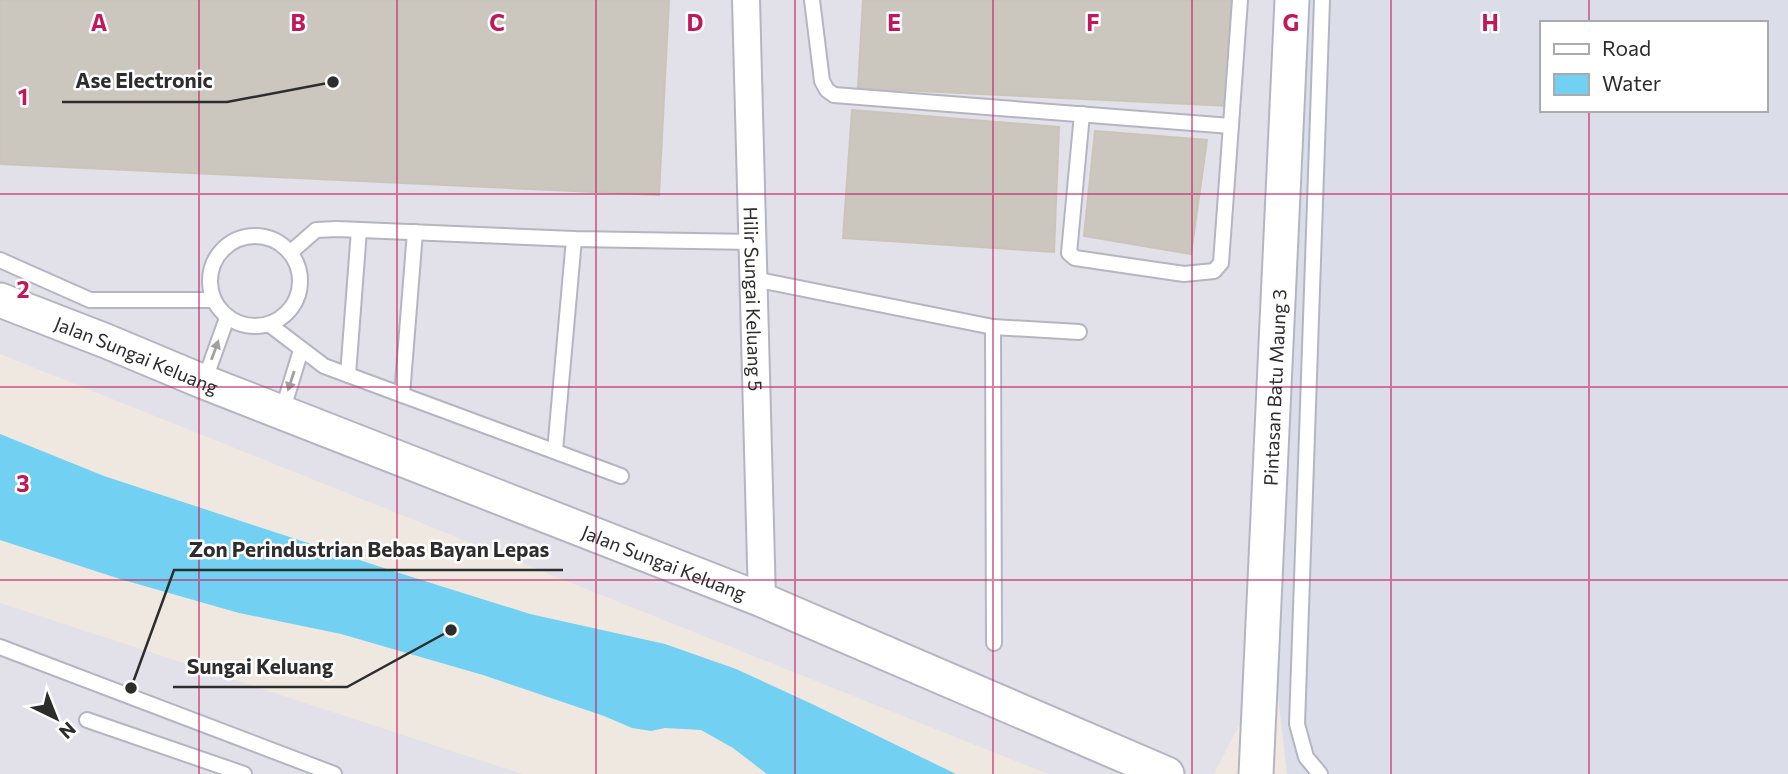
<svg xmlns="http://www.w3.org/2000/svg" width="1788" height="774" font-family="Commissioner,sans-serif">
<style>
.industrial{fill:#e2e0e8}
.airport{fill:#dbdde8;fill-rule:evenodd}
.water{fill:#72d1f2}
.building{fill:#cbc6be;stroke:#cbc4b9;stroke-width:2}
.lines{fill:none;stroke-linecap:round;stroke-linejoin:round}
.service-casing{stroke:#b3b6c1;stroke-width:18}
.minor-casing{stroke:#b3b6c1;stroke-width:30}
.tertiary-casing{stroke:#b3b6c1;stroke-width:37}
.service{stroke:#fff;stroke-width:14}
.minor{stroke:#fff;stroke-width:26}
.tertiary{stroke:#fff;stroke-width:33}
.oneway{fill:#a0a0a0}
.grid{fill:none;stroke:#c2185b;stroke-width:2;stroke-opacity:0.55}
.labels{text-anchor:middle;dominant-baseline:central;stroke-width:5;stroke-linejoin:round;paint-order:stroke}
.street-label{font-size:19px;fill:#2d2d2d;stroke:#fff}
.grid-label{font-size:23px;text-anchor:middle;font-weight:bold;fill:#c2185b;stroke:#fff;stroke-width:5;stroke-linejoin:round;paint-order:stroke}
.leader{fill:none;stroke:#2d2d2d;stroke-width:2.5}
.callout-dot{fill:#2d2d2d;stroke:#fff;stroke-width:2.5}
.callout-label{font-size:21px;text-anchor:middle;font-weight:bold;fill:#2d2d2d;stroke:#fff;stroke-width:5;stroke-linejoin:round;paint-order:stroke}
</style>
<rect width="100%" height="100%" fill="#efe8e0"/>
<g class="industrial">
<path d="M 0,0 L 1287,0 L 1244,716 L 1214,774 L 1048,774 L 0,354 Z"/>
<path d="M 0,603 L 522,774 L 0,774 Z"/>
</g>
<path class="airport" d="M 1310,0 L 1788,0 L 1788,774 L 1287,774 L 1274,662 L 1302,183 ZM 1541,23 L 1765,23 L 1765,110 L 1541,110 Z"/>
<path class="water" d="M 0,434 L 104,476 L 396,572 L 530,614 L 665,644 L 736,669 L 810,703 L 956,774 L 767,774 L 733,748 L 701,730 L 665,728 L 651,731 L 632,728 L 604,716 L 483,675 L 341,634 L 239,613 L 120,579 L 0,540 Z"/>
<g class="building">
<path d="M 0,0 L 669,0 L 659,195 L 0,164 Z"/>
<path d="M 863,0 L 1236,0 L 1230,106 L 858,88 Z"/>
<path d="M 852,110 L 1059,127 L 1054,252 L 843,238 Z"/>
<path d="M 1095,131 L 1207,140 L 1191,254 L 1084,236 Z"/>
</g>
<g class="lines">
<defs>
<g id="service">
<path d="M 812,0 L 822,81 L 827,90 L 834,95 L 1231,126"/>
<path d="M 1082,114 L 1069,253 L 1075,258 L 1184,274 L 1214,271 L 1221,263 L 1240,0"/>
<circle cx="255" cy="281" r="45"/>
<path d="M 291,252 L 316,230 L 337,229 L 574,239 L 753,242"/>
<path d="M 0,260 L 90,300 L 213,300"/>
<path d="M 754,279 L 993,327 L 1079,332"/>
<path d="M 270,325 L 324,366 L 621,476"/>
<path d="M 993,327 L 994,643"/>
<path d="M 348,375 L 359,230"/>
<path d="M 204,382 L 227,318"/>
<path d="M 402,395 L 415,232"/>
<path d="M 282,412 L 301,350"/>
<path d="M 555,451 L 574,239"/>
<path d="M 0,647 L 334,774"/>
<path d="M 87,720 L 244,774"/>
<path d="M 1320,774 L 1306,757 L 1297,724 L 1322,0"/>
</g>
<g id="minor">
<path id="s1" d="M 746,0 L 762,600"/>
</g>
<g id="tertiary">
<path id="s2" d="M 0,300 L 106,341 L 204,382 L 762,600 L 1167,774"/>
<path id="s3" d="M 1256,774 L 1292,0"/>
</g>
</defs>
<use href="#service" class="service-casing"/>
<use href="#minor" class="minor-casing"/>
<use href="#tertiary" class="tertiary-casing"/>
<use href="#service" class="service"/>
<use href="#minor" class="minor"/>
<use href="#tertiary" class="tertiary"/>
</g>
<defs><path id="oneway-solid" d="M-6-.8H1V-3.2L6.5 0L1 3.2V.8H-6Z" transform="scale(1.75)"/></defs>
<g class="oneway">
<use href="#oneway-solid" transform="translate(215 350) rotate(-70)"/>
<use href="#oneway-solid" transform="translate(291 381) rotate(108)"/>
</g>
<path class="grid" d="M 199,0 L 199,774M 397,0 L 397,774M 596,0 L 596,774M 795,0 L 795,774M 993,0 L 993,774M 1192,0 L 1192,774M 1391,0 L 1391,774M 1589,0 L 1589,23M 1589,110 L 1589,774M 0,194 L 1788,194M 0,387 L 1788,387M 0,580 L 1788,580"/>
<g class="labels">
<g class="street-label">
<text stroke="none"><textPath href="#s1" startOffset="299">Hilir Sungai Keluang 5</textPath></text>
<text stroke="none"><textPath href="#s2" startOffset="147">Jalan Sungai Keluang</textPath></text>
<text stroke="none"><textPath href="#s3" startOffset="387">Pintasan Batu Maung 3</textPath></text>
<text stroke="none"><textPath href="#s2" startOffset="714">Jalan Sungai Keluang</textPath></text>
</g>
</g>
<g class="grid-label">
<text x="99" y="31">A</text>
<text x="298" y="31">B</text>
<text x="497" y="31">C</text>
<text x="695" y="31">D</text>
<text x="894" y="31">E</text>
<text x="1093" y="31">F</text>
<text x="1291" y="31">G</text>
<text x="1490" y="31">H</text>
<text x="23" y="105">1</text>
<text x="23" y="298">2</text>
<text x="23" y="492">3</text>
</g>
<path class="leader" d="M333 82L227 102H62M131 688L174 570H563M451 630L347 687H173"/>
<g class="callout-dot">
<circle cx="333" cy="82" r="7"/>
<circle cx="131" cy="688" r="7"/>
<circle cx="451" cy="630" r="7"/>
</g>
<g class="callout-label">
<text x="144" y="88">Ase Electronic</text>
<text x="369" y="557">Zon Perindustrian Bebas Bayan Lepas</text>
<text x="260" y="674">Sungai Keluang</text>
</g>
<rect x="1540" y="21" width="228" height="91" fill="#ffffff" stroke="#ababab" stroke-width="2"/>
<rect x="1554" y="44" width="35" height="10" fill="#ffffff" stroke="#ababab" stroke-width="2"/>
<text x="1602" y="56" font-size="21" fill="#2d2d2d">Road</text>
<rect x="1554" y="74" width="35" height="21" fill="#72d1f2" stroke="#ababab" stroke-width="2"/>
<text x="1602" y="91" font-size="21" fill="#2d2d2d">Water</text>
<g transform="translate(56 718) rotate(137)" stroke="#ffffff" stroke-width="5" paint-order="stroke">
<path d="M0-5L12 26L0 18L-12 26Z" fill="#2d2d2d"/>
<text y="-10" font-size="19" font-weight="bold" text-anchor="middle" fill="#2d2d2d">N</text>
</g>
</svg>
